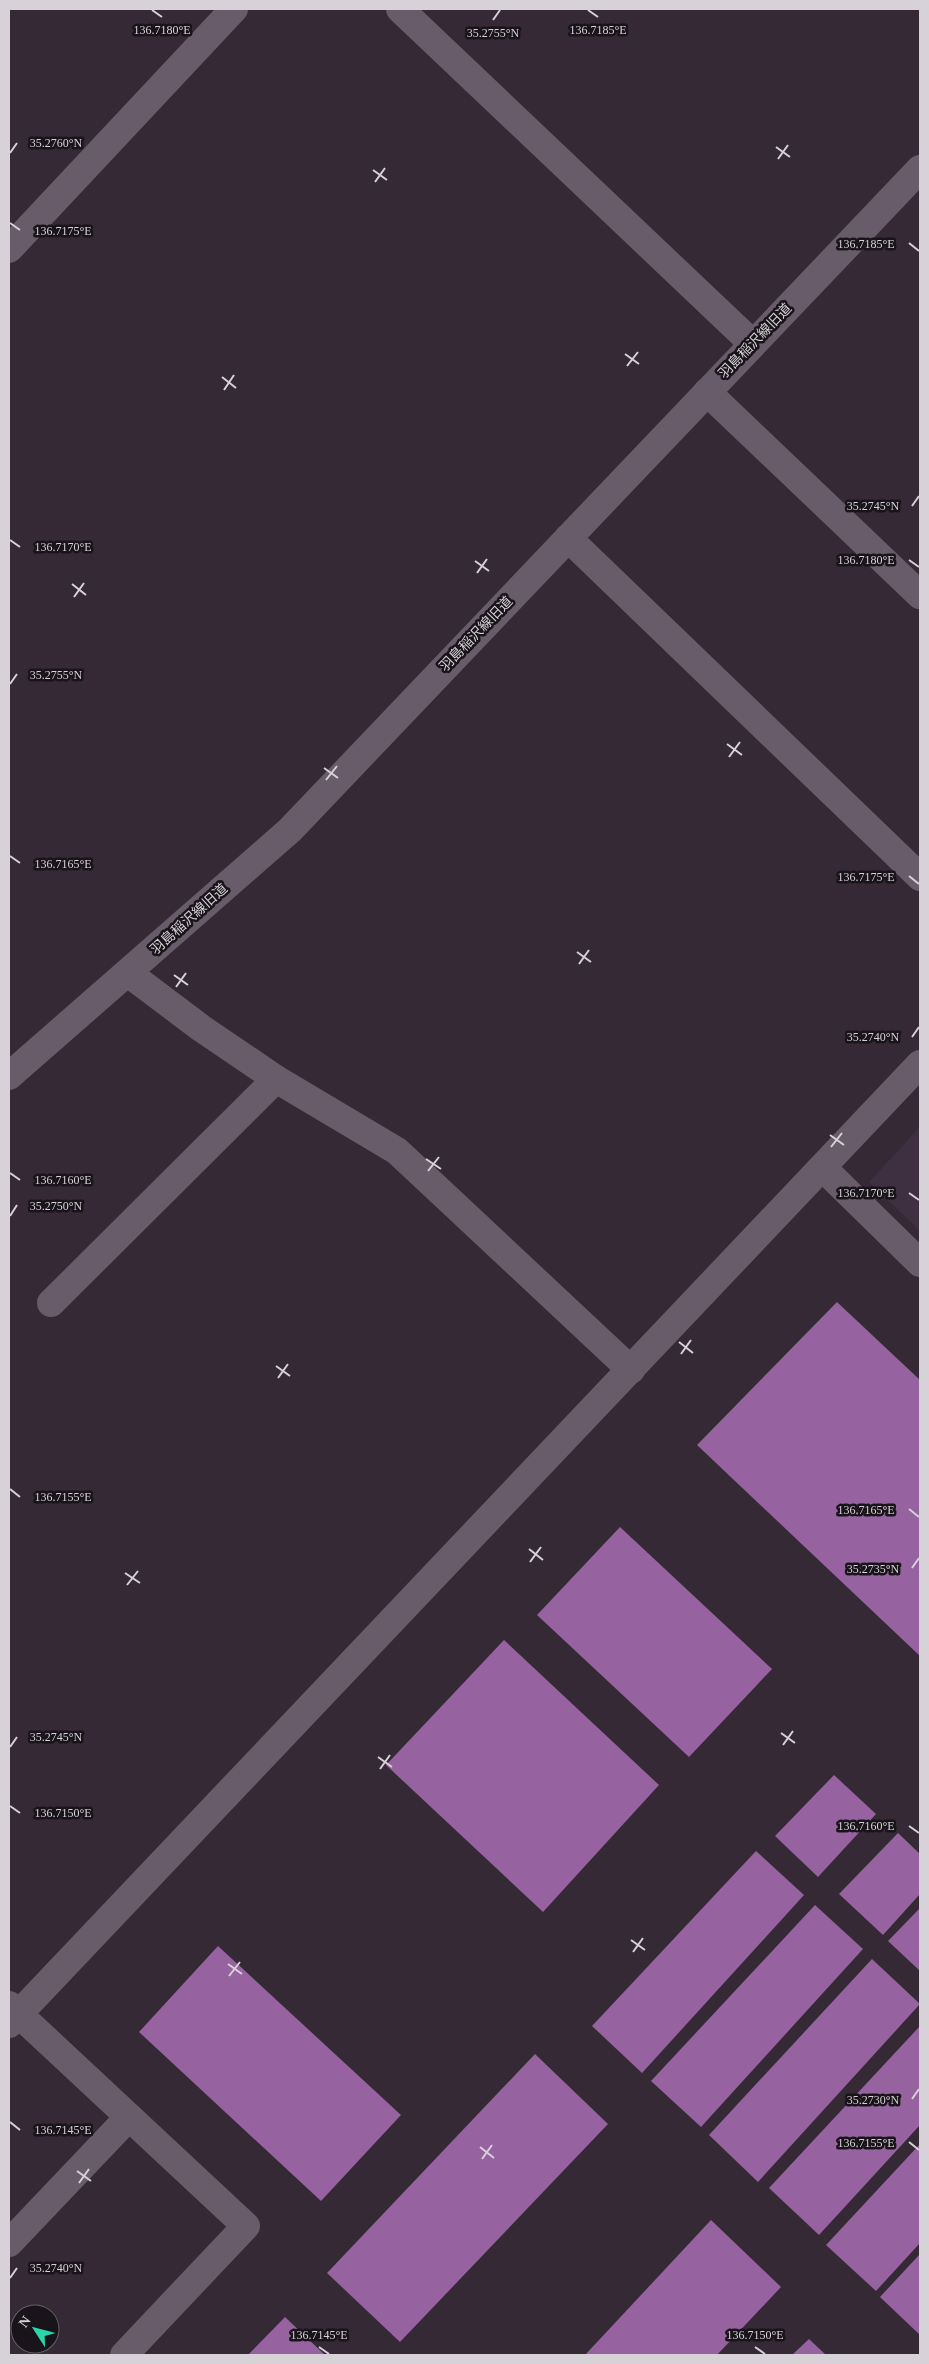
<svg xmlns="http://www.w3.org/2000/svg" width="929" height="2364" font-family="'Times New Roman','Noto Sans JP',serif">
<style>
.built{fill:#3e3041}
.water{fill:#96629f}
.lines{fill:none;stroke-linecap:round;stroke-linejoin:round}
.minor{stroke:#685c6a;stroke-width:28}
.tertiary{stroke:#685c6a;stroke-width:28}
.ticks{fill:none;stroke:#d7d1d8;stroke-width:2}
.labels{text-anchor:middle;dominant-baseline:central;stroke-width:5;stroke-linejoin:round;paint-order:stroke}
.street-label{font-size:14px;fill:#d7d1d8;stroke:#181419}
.ticks-label{font-size:12px;text-anchor:middle;fill:#d7d1d8;stroke:#181419;stroke-width:5;stroke-linejoin:round;paint-order:stroke}
</style>
<rect width="100%" height="100%" fill="#342935"/>
<path class="built" d="M 920,1127 L 920,1231 L 869,1182 Z"/>
<g class="water">
<path d="M 837,1302 L 920,1380 L 920,1656 L 697,1445 Z"/>
<path d="M 620,1527 L 772,1669 L 689,1757 L 537,1615 Z"/>
<path d="M 504,1640 L 659,1785 L 543,1912 L 386,1765 Z"/>
<path d="M 834,1775 L 876,1814 L 818,1877 L 775,1836 Z"/>
<path d="M 898,1833 L 920,1854 L 920,1894 L 883,1935 L 839,1894 Z"/>
<path d="M 756,1851 L 804,1895 L 642,2073 L 592,2026 Z"/>
<path d="M 815,1905 L 863,1949 L 701,2127 L 651,2081 Z"/>
<path d="M 920,1908 L 920,1971 L 888,1941 Z"/>
<path d="M 218,1946 L 401,2115 L 321,2201 L 139,2032 Z"/>
<path d="M 872,1959 L 920,2004 L 758,2182 L 709,2135 Z"/>
<path d="M 920,2026 L 920,2125 L 819,2235 L 769,2188 Z"/>
<path d="M 535,2054 L 608,2124 L 400,2342 L 327,2273 Z"/>
<path d="M 920,2144 L 920,2243 L 876,2291 L 826,2245 Z"/>
<path d="M 711,2220 L 781,2287 L 717,2355 L 585,2355 Z"/>
<path d="M 920,2254 L 920,2335 L 880,2297 Z"/>
<path d="M 285,2317 L 325,2355 L 248,2355 Z"/>
<path d="M 809,2339 L 826,2355 L 792,2355 Z"/>
</g>
<g class="lines">
<g class="minor">
<path d="M 400,9 L 753,344"/>
<path d="M 9,249 L 234,9"/>
<path d="M 707,392 L 920,595"/>
<path d="M 568,538 L 920,877"/>
<path d="M 128,973 L 201,1028 L 276,1079 L 397,1151 L 631,1370"/>
<path d="M 51,1303 L 276,1079"/>
<path d="M 9,2005 L 246,2226 L 124,2355"/>
<path d="M 9,2243 L 129,2117"/>
</g>
<g class="tertiary">
<path d="M 9,1076 L 290,830 L 920,169"/>
<path d="M 823,1168 L 920,1263"/>
<path d="M 9,2024 L 920,1064"/>
</g>
</g>
<path class="ticks" d="M 152,10 L 162,17M 588,10 L 598,17M 493,20 L 500,10M 776,147 L 790,157M 10,153 L 17,143M 778,159 L 788,145M 373,170 L 387,180M 375,182 L 385,168M 10,223 L 20,230M 909,243 L 919,251M 625,354 L 639,364M 627,366 L 638,352M 222,377 L 236,388M 224,390 L 234,375M 912,506 L 919,496M 10,540 L 20,547M 909,560 L 919,567M 475,561 L 489,571M 477,573 L 487,559M 72,584 L 86,595M 74,597 L 84,583M 10,684 L 17,674M 727,744 L 742,755M 729,757 L 740,742M 324,768 L 338,778M 326,780 L 337,766M 10,856 L 20,863M 909,876 L 919,884M 577,952 L 591,962M 579,964 L 589,950M 174,975 L 188,985M 176,987 L 186,973M 912,1037 L 919,1027M 830,1135 L 844,1145M 831,1147 L 842,1133M 426,1159 L 441,1169M 428,1171 L 439,1157M 10,1173 L 20,1180M 909,1193 L 919,1200M 10,1216 L 17,1205M 679,1342 L 693,1353M 681,1354 L 691,1340M 276,1366 L 290,1376M 278,1378 L 288,1364M 10,1489 L 20,1497M 909,1509 L 919,1517M 529,1549 L 543,1560M 530,1562 L 541,1547M 912,1568 L 919,1558M 125,1573 L 140,1583M 127,1585 L 138,1571M 781,1733 L 795,1743M 783,1745 L 793,1731M 10,1747 L 17,1737M 378,1757 L 392,1767M 380,1769 L 390,1755M 10,1806 L 20,1813M 909,1826 L 919,1833M 631,1940 L 645,1950M 633,1952 L 643,1938M 228,1964 L 242,1974M 229,1976 L 240,1962M 912,2099 L 919,2089M 10,2122 L 20,2130M 909,2142 L 919,2150M 480,2147 L 494,2158M 482,2159 L 492,2145M 77,2171 L 91,2181M 79,2183 L 89,2169M 10,2278 L 17,2268M 319,2347 L 329,2354M 755,2347 L 765,2354"/>
<g class="labels">
<g class="street-label">
<text transform="translate(755 341) rotate(-46)">羽島稲沢線旧道</text>
<text transform="translate(476 634) rotate(-46)">羽島稲沢線旧道</text>
<text transform="translate(189 919) rotate(-42)">羽島稲沢線旧道</text>
</g>
</g>
<g class="ticks-label">
<text x="598" y="34">136.7185°E</text>
<text x="162" y="34">136.7180°E</text>
<text x="493" y="37">35.2755°N</text>
<text x="56" y="147">35.2760°N</text>
<text x="63" y="235">136.7175°E</text>
<text x="866" y="248">136.7185°E</text>
<text x="873" y="510">35.2745°N</text>
<text x="63" y="551">136.7170°E</text>
<text x="866" y="564">136.7180°E</text>
<text x="56" y="679">35.2755°N</text>
<text x="63" y="868">136.7165°E</text>
<text x="866" y="881">136.7175°E</text>
<text x="873" y="1041">35.2740°N</text>
<text x="63" y="1184">136.7160°E</text>
<text x="866" y="1197">136.7170°E</text>
<text x="56" y="1210">35.2750°N</text>
<text x="63" y="1501">136.7155°E</text>
<text x="866" y="1514">136.7165°E</text>
<text x="873" y="1573">35.2735°N</text>
<text x="56" y="1741">35.2745°N</text>
<text x="63" y="1817">136.7150°E</text>
<text x="866" y="1830">136.7160°E</text>
<text x="873" y="2104">35.2730°N</text>
<text x="63" y="2134">136.7145°E</text>
<text x="866" y="2147">136.7155°E</text>
<text x="56" y="2272">35.2740°N</text>
<text x="319" y="2339">136.7145°E</text>
<text x="755" y="2339">136.7150°E</text>
</g>
<rect width="929" height="2364" fill="none" stroke="#d7d1d8" stroke-width="20"/>
<g transform="translate(35 2329) rotate(306)"><circle r="24" fill="#181419" stroke="#646065"/>
<path d="M0-4L9 19L0 12L-9 19Z" fill="#2bd5ac"/>
<text y="-8" font-size="14" font-weight="bold" text-anchor="middle" fill="#d7d1d8">N</text>
</g>
</svg>
